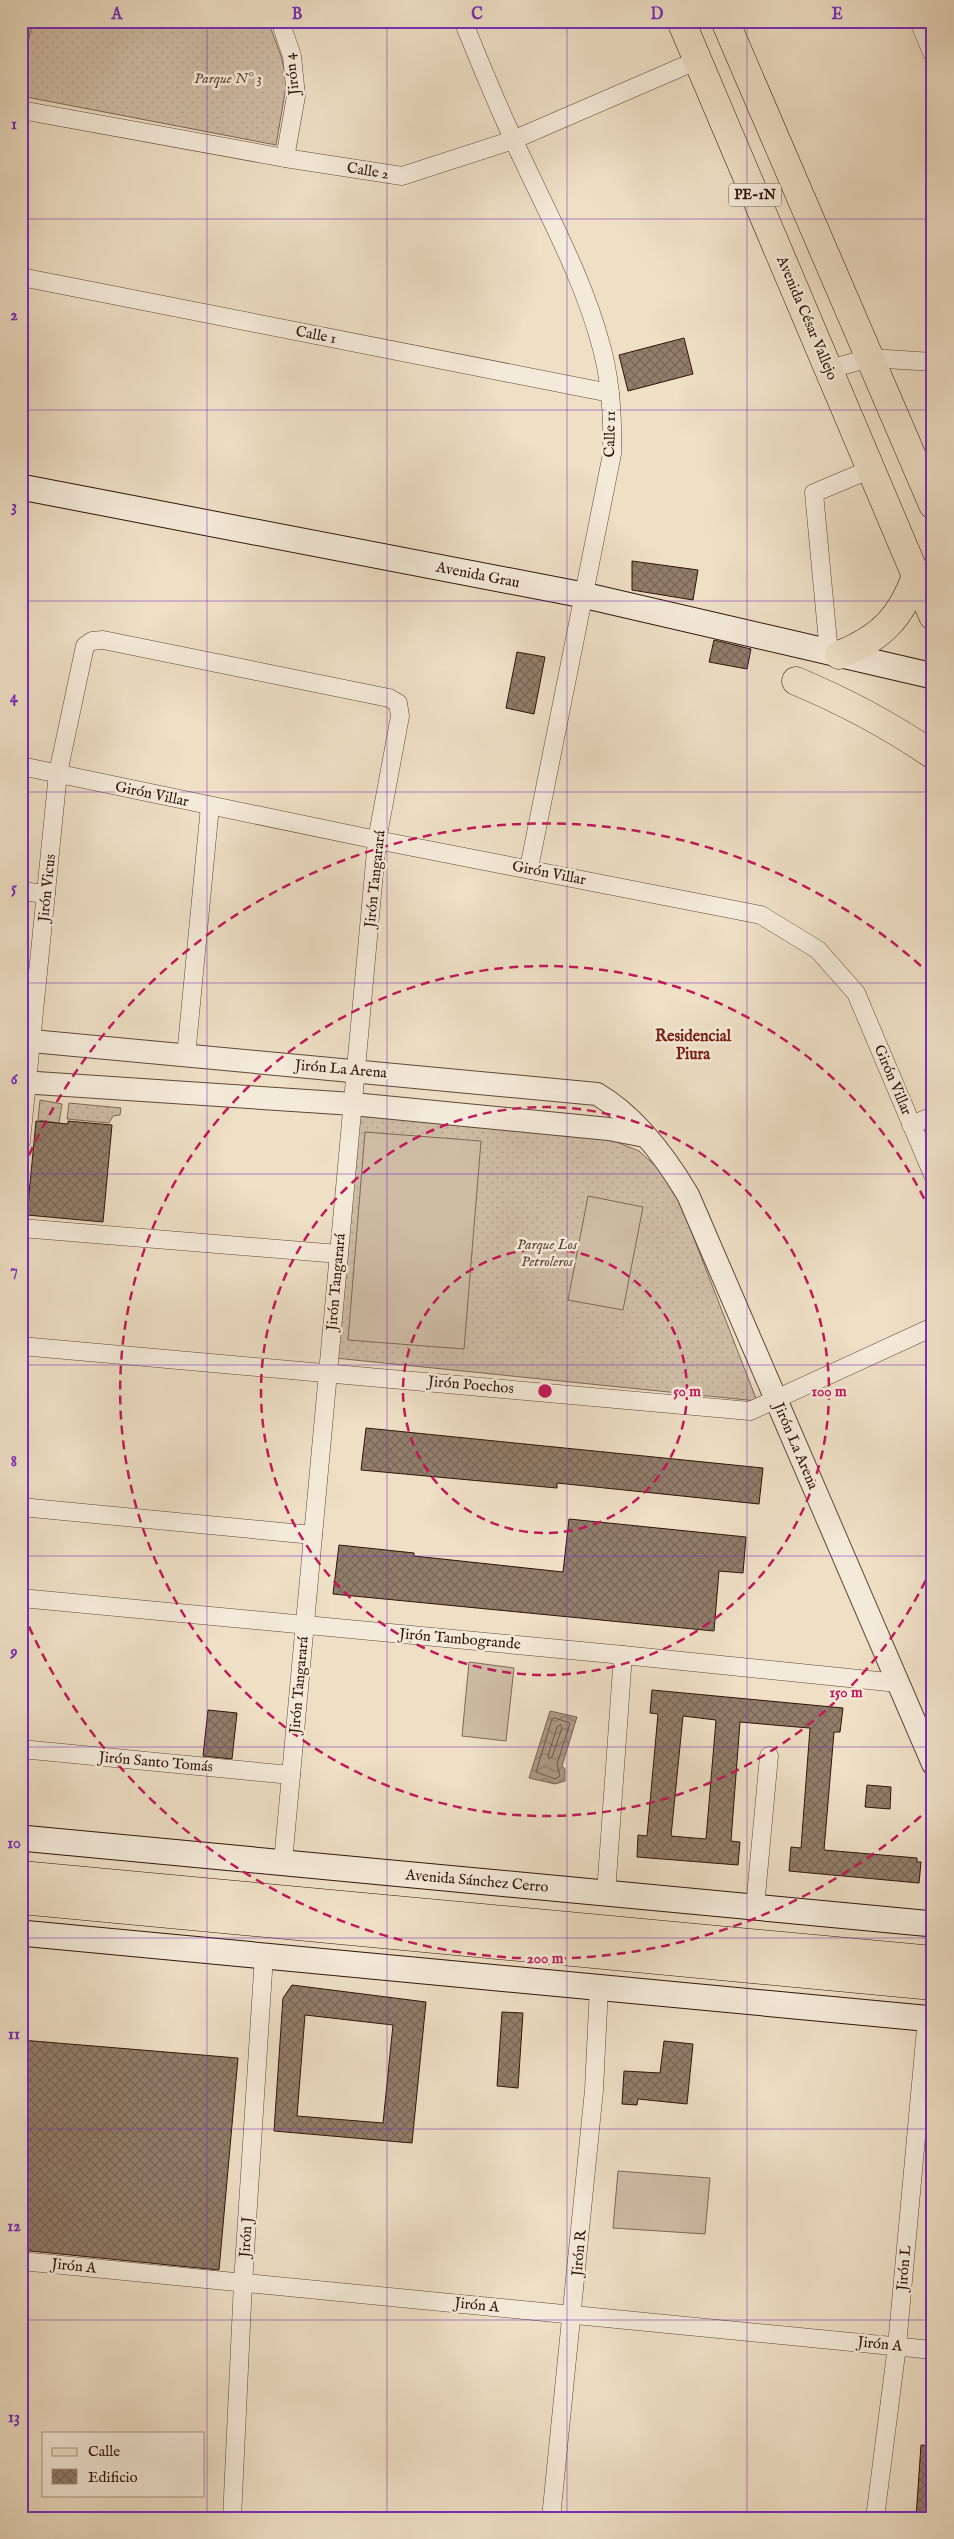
<svg xmlns="http://www.w3.org/2000/svg" width="954" height="2539" font-family="'IM FELL English',serif">
<style>
.grass{fill:url(#grass-dots);stroke:#7f6857}
.pitch{fill:#cebca5;stroke:#7f6857}
.water{fill:url(#water-waves);stroke:#7b6453}
.lines{fill:none;stroke-linecap:round;stroke-linejoin:round}
.shore{stroke:#6e5747;stroke-width:1}
.building{fill:url(#building-cross-hatch);stroke:#301409;fill-rule:evenodd}
.minor-casing{stroke:#604738;stroke-width:19}
.tertiary-casing{stroke:#604738;stroke-width:24}
.secondary-casing{stroke:#301409;stroke-width:27}
.primary-casing{stroke:#301409;stroke-width:29}
.minor{stroke:#f4ead9;stroke-width:18}
.tertiary{stroke:#f4ead9;stroke-width:22}
.secondary{stroke:#f4ead9;stroke-width:25}
.primary{stroke:#eedfc5;stroke-width:28}
.grid{fill:none;stroke:#7b2cbf;stroke-width:1;stroke-opacity:0.55}
.ring{fill:none;stroke:#c2185b;stroke-width:2.5;stroke-dasharray:9 6}
.labels{text-anchor:middle;dominant-baseline:central;stroke-width:5;stroke-linejoin:round;paint-order:stroke}
.shield{fill:#f4ead9;stroke:#6b5447;stroke-width:1}
.shield-label{font-size:14px;font-weight:bold;fill:#301409}
.street-label{font-size:15px;fill:#301409;stroke:#f4ead9}
.park-label{font-size:15px;font-style:italic;fill:#5f4638;stroke:#f4ead9}
.neighbourhood-label{font-size:16px;font-weight:bold;fill:#7a1f14;stroke:#f4ead9}
.centre{fill:#c2185b;stroke:#f4ead9;stroke-width:2.5}
.ring-label{font-size:15px;text-anchor:middle;font-weight:bold;fill:#c2185b;stroke:#f4ead9;stroke-width:5;stroke-linejoin:round;paint-order:stroke}
.neatline{fill:none;stroke:#7b2cbf;stroke-width:2}
.grid-label{font-size:16px;text-anchor:middle;font-weight:bold;fill:#7b2cbf}
</style>
<defs>
<pattern id="grass-dots" width="8" height="8" patternUnits="userSpaceOnUse" patternTransform="scale(1.25)"><rect width="8" height="8" fill="#cebca5"/><path d="M2 2h.1M6 6h.1" fill="none" stroke="#b1a18d" stroke-width="1.8" stroke-linecap="round"/></pattern>
<pattern id="water-waves" width="16" height="10" patternUnits="userSpaceOnUse" patternTransform="scale(1.25)"><rect width="16" height="10" fill="#ad9a85"/><path d="M0 5q4-4 8 0t8 0" fill="none" stroke="#8d7c6b"/></pattern>
<pattern id="building-cross-hatch" width="8" height="8" patternUnits="userSpaceOnUse" patternTransform="scale(1.25)"><rect width="8" height="8" fill="#937e6b"/><path d="M0 0l8 8M0 8l8-8" fill="none" stroke="#786656"/></pattern>
</defs>
<rect width="100%" height="100%" fill="#eedfc5"/>
<filter id="stains"><feTurbulence type="fractalNoise" baseFrequency=".004" numOctaves="4"/><feColorMatrix values="0 0 0 0 .2 0 0 0 0 .09 0 0 0 0 .02 0 0 0 .5 -.17"/></filter>
<radialGradient id="worn" r=".72"><stop offset=".6" stop-color="#630" stop-opacity="0"/><stop offset="1" stop-color="#630" stop-opacity=".3"/></radialGradient>
<g class="grass">
<path d="M 21,21 L 268,21 L 281,56 L 287,81 L 276,145 L 21,96 Z"/>
<path d="M 40,1100 L 62,1104 L 59,1123 L 38,1120 Z"/>
<path d="M 69,1103 L 121,1108 L 120,1115 L 113,1116 L 109,1123 L 67,1119 Z"/>
<path d="M 361,1110 L 587,1130 L 639,1151 L 660,1170 L 676,1192 L 757,1401 L 335,1358 Z"/>
</g>
<g class="pitch">
<path d="M 21,23 L 32,25 L 21,73 Z"/>
<path d="M 365,1132 L 481,1141 L 464,1349 L 348,1340 Z"/>
<path d="M 588,1196 L 643,1207 L 623,1310 L 568,1300 Z"/>
<path d="M 469,1662 L 514,1668 L 506,1741 L 462,1736 Z"/>
<path d="M 618,2171 L 710,2178 L 705,2234 L 613,2228 Z"/>
</g>
<path class="water" d="M 550,1711 L 577,1717 L 562,1766 L 565,1769 L 565,1781 L 555,1784 L 529,1778 Z"/>
<g class="lines">
<g class="shore">
<path d="M 555,1718 L 570,1723 L 557,1764 L 560,1776 L 555,1779 L 536,1772 L 552,1719 Z"/>
<path d="M 561,1725 L 562,1728 L 552,1757 L 549,1759 L 548,1756 L 557,1727 Z"/>
</g>
</g>
<g class="building">
<path d="M 684,338 L 693,374 L 628,391 L 619,355 Z"/>
<path d="M 632,561 L 698,570 L 693,600 L 632,590 Z"/>
<path d="M 714,640 L 751,649 L 747,669 L 709,662 Z"/>
<path d="M 517,652 L 545,657 L 534,714 L 506,708 Z"/>
<path d="M 36,1121 L 68,1124 L 68,1121 L 112,1125 L 103,1222 L 27,1215 Z"/>
<path d="M 366,1428 L 763,1468 L 759,1504 L 557,1483 L 557,1488 L 361,1470 Z"/>
<path d="M 569,1519 L 746,1537 L 743,1573 L 719,1571 L 714,1631 L 333,1594 L 339,1545 L 414,1553 L 414,1556 L 563,1572 Z"/>
<path d="M 652,1690 L 843,1708 L 840,1732 L 834,1732 L 824,1850 L 917,1858 L 917,1862 L 921,1862 L 919,1883 L 789,1871 L 791,1847 L 801,1848 L 810,1728 L 785,1726 L 740,1722 L 731,1841 L 740,1842 L 738,1865 L 637,1857 L 638,1835 L 647,1836 L 658,1714 L 650,1713 ZM 683,1716 L 716,1720 L 706,1839 L 671,1836 Z"/>
<path d="M 208,1710 L 237,1713 L 232,1759 L 203,1756 Z"/>
<path d="M 867,1785 L 891,1787 L 890,1809 L 865,1807 Z"/>
<path d="M 292,1985 L 426,2002 L 412,2143 L 274,2131 L 283,1998 ZM 305,2015 L 393,2025 L 383,2123 L 297,2116 Z"/>
<path d="M 502,2012 L 523,2013 L 518,2088 L 497,2086 Z"/>
<path d="M 21,2040 L 238,2058 L 219,2270 L 21,2250 Z"/>
<path d="M 664,2041 L 693,2044 L 687,2104 L 638,2099 L 637,2105 L 622,2104 L 624,2071 L 660,2073 Z"/>
<path d="M 921,2445 L 933,2446 L 933,2518 L 916,2518 Z"/>
</g>
<g class="lines">
<defs>
<g id="minor">
<path d="M 280,21 L 292,56 L 296,96 L 285,158"/>
<path d="M 463,21 C 482,68 501,115 523,160 C 552,222 585,283 602,349 C 611,383 613,419 612,454 L 529,868"/>
<path d="M 919,21 L 933,55"/>
<path d="M 21,110 L 285,158 L 402,176 L 513,140 L 698,60"/>
<path d="M 21,277 L 610,393"/>
<path d="M 829,369 L 870,358 L 933,362"/>
<path d="M 829,653 L 814,493 L 871,469"/>
<path d="M 21,766 L 377,840 L 761,915 L 818,950 L 856,993 L 933,1175"/>
<path d="M 21,891 L 46,894"/>
<path d="M 186,1056 L 210,806"/>
<path d="M 911,1125 L 933,1116"/>
<path d="M 21,1141 L 58,773 L 85,646 L 92,641 L 103,640 L 389,698 L 398,703 L 400,716 L 377,840 L 283,1862"/>
<path d="M 21,1228 L 339,1254"/>
<path d="M 21,1346 L 750,1411 L 933,1327"/>
<path d="M 21,1507 L 313,1535"/>
<path d="M 21,1598 L 623,1655 L 898,1683"/>
<path d="M 21,1749 L 291,1775"/>
<path d="M 606,1893 L 623,1655"/>
<path d="M 755,1907 L 769,1756"/>
<path d="M 21,2261 L 933,2350"/>
<path d="M 232,2518 L 243,2283 L 264,1956"/>
<path d="M 551,2518 L 594,2090 L 599,1987"/>
<path d="M 875,2518 L 897,2346 L 927,2018"/>
</g>
<g id="tertiary">
<path d="M 21,1040 L 597,1094 C 636,1117 665,1156 688,1195 L 933,1764"/>
<path d="M 21,1082 L 353,1104 L 609,1129 L 645,1136"/>
</g>
<g id="secondary">
<path d="M 21,487 L 583,595 L 933,676"/>
<path d="M 21,1838 L 933,1924"/>
<path d="M 21,1933 L 933,2019"/>
</g>
<g id="primary">
<path d="M 681,21 L 933,616"/>
<path d="M 725,21 L 933,505"/>
<path d="M 839,655 C 881,638 901,618 916,576"/>
<path d="M 796,681 C 846,702 888,724 933,755"/>
<path d="M 21,1875 L 933,1960"/>
<path d="M 21,1900 L 933,1986"/>
</g>
</defs>
<use href="#minor" class="minor-casing"/>
<use href="#tertiary" class="tertiary-casing"/>
<use href="#secondary" class="secondary-casing"/>
<use href="#primary" class="primary-casing"/>
<use href="#minor" class="minor"/>
<use href="#tertiary" class="tertiary"/>
<use href="#secondary" class="secondary"/>
<use href="#primary" class="primary"/>
</g>
<path class="grid" d="M 207,21 L 207,2518M 387,21 L 387,2518M 567,21 L 567,2518M 747,21 L 747,2518M 21,219 L 933,219M 21,410 L 933,410M 21,601 L 933,601M 21,792 L 933,792M 21,983 L 933,983M 21,1174 L 933,1174M 21,1365 L 933,1365M 21,1556 L 933,1556M 21,1747 L 933,1747M 21,1938 L 933,1938M 21,2129 L 933,2129M 21,2320 L 933,2320"/>
<g class="ring">
<circle cx="545" cy="1391" r="142"/>
<circle cx="545" cy="1391" r="284"/>
<path d="M932 1567A425 425 0 1 1 932 1215"/>
<path d="M932 1806A567 567 0 0 1 23 1613M23 1169A567 567 0 0 1 932 976"/>
</g>
<g class="labels">
<rect class="shield" x="729" y="183.5" width="52" height="23" rx="4"/>
<g class="shield-label">
<text x="755" y="195">PE-1N</text>
</g>
<g class="street-label">
<text transform="translate(292 74) rotate(-97)">Jirón 4</text>
<text transform="translate(368 171) rotate(9)">Calle 2</text>
<text transform="translate(807 318) rotate(67)">Avenida César Vallejo</text>
<text transform="translate(316 335) rotate(11)">Calle 1</text>
<text transform="translate(610 434) rotate(-89)">Calle 11</text>
<text transform="translate(478 575) rotate(11)">Avenida Grau</text>
<text transform="translate(152 794) rotate(12)">Girón Villar</text>
<text transform="translate(549 873) rotate(11)">Girón Villar</text>
<text transform="translate(375 879) rotate(-84)">Jirón Tangarará</text>
<text transform="translate(47 888) rotate(-84)">Jirón Vicus</text>
<text transform="translate(341 1069) rotate(5)">Jirón La Arena</text>
<text transform="translate(893 1080) rotate(67)">Girón Villar</text>
<text transform="translate(336 1282) rotate(-85)">Jirón Tangarará</text>
<text transform="translate(471 1385) rotate(5)">Jirón Poechos</text>
<text transform="translate(796 1446) rotate(67)">Jirón La Arena</text>
<text transform="translate(460 1639) rotate(5)">Jirón Tambogrande</text>
<text transform="translate(299 1685) rotate(-85)">Jirón Tangarará</text>
<text transform="translate(156 1762) rotate(5)">Jirón Santo Tomás</text>
<text transform="translate(477 1881) rotate(5)">Avenida Sánchez Cerro</text>
<text transform="translate(246 2237) rotate(-86)">Jirón J</text>
<text transform="translate(579 2253) rotate(-85)">Jirón R</text>
<text transform="translate(74 2266) rotate(6)">Jirón A</text>
<text transform="translate(904 2268) rotate(-85)">Jirón L</text>
<text transform="translate(477 2305) rotate(6)">Jirón A</text>
<text transform="translate(880 2344) rotate(6)">Jirón A</text>
</g>
<g class="park-label">
<text x="228" y="78">Parque Nº 3</text>
<text x="547" y="1244">Parque Los<tspan x="547" dy="17">Petroleros</tspan></text>
</g>
<g class="neighbourhood-label">
<text x="693" y="1037">Residencial<tspan x="693" dy="18">Piura</tspan></text>
</g>
</g>
<circle cx="545" cy="1391" r="8" class="centre"/>
<g class="ring-label">
<text x="687" y="1396">50 m</text>
<text x="829" y="1396">100 m</text>
<text x="846" y="1697">150 m</text>
<text x="545" y="1963">200 m</text>
</g>
<rect width="954" height="2539" fill="none" stroke="#eedfc5" stroke-width="55"/>
<rect x="42" y="2432" width="162" height="65" fill="#f4ead9" stroke="#a69486"/>
<rect x="52" y="2448" width="25" height="8" fill="#eedfc5" stroke="#a69486"/>
<text x="88" y="2456" font-size="15" fill="#301409">Calle</text>
<rect x="52" y="2469" width="25" height="15" fill="url(#building-cross-hatch)" stroke="#a69486"/>
<text x="88" y="2482" font-size="15" fill="#301409">Edificio</text>
<rect x="28" y="28" width="898" height="2484" class="neatline"/>
<g class="grid-label">
<text x="117" y="19">A</text>
<text x="297" y="19">B</text>
<text x="477" y="19">C</text>
<text x="657" y="19">D</text>
<text x="837" y="19">E</text>
<text x="14" y="129">1</text>
<text x="14" y="320">2</text>
<text x="14" y="511">3</text>
<text x="14" y="702">4</text>
<text x="14" y="893">5</text>
<text x="14" y="1084">6</text>
<text x="14" y="1275">7</text>
<text x="14" y="1466">8</text>
<text x="14" y="1657">9</text>
<text x="14" y="1848">10</text>
<text x="14" y="2039">11</text>
<text x="14" y="2231">12</text>
<text x="14" y="2422">13</text>
</g>
<rect width="100%" height="100%" filter="url(#stains)"/>
<rect width="100%" height="100%" fill="url(#worn)"/>
</svg>
